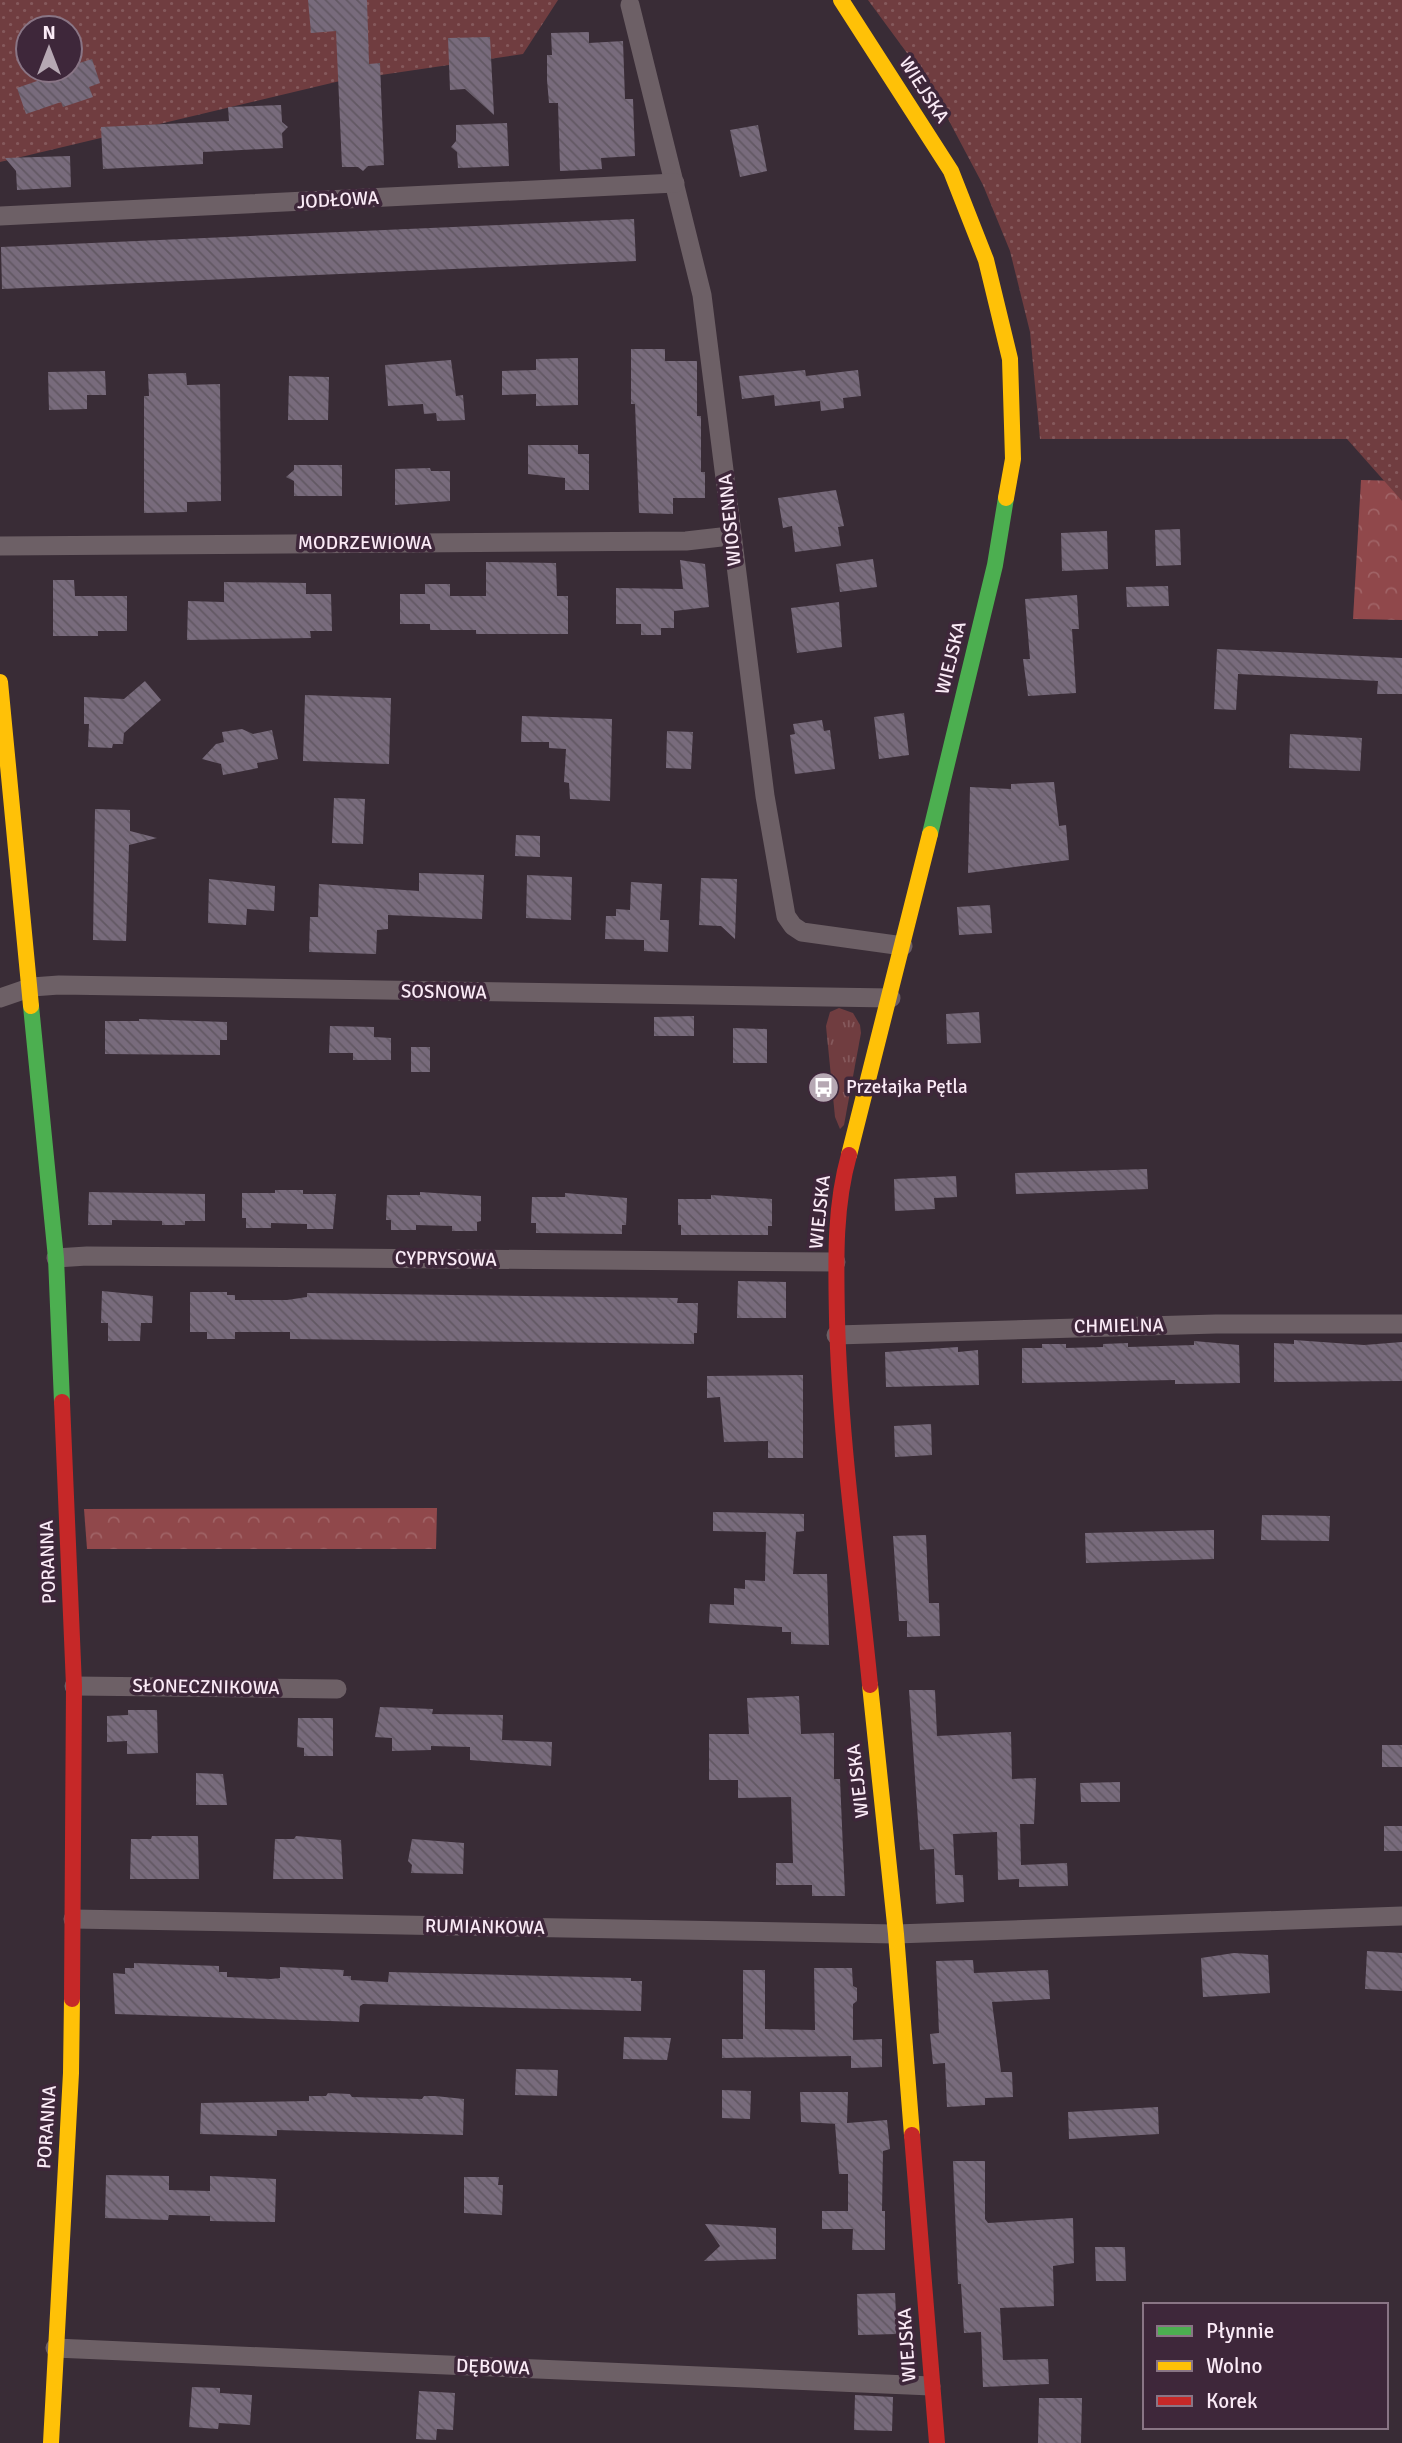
<svg xmlns="http://www.w3.org/2000/svg" width="1402" height="2443" font-family="Signika,sans-serif">
<style>
.grass{fill:url(#grass-tufts)}
.forest{fill:url(#forest-crowns)}
.park{fill:url(#park-dots);fill-rule:evenodd}
.building{fill:url(#building-back-hatch)}
.lines{fill:none;stroke-linecap:round;stroke-linejoin:round}
.street{stroke:#6d6066;stroke-width:19}
.fast{stroke:#4caf50;stroke-width:16}
.slow{stroke:#ffc107;stroke-width:16}
.jam{stroke:#c62828;stroke-width:16}
.labels{text-anchor:middle;dominant-baseline:central;stroke-width:7;stroke-linejoin:round;paint-order:stroke}
.street-label{font-size:19px;fill:#faeaf6;stroke:#3e273a}
.poi-label{font-size:19px;fill:#faeaf6;stroke:#3e273a;text-anchor:start}
</style>
<defs>
<pattern id="grass-tufts" width="24" height="20" patternUnits="userSpaceOnUse" patternTransform="scale(1.75)"><rect width="24" height="20" fill="#703d40"/><path d="M3 7l-1-3M5 7V3M7 7l1-3M15 17l-1-3M17 17v-4M19 17l1-3" fill="none" stroke="#85595c"/></pattern>
<pattern id="forest-crowns" width="20" height="18" patternUnits="userSpaceOnUse" patternTransform="scale(1.75)"><rect width="20" height="18" fill="#90484b"/><path d="M2 6a3 3 0 1 1 6 0M12 15a3 3 0 1 1 6 0" fill="none" stroke="#a06366"/></pattern>
<pattern id="park-dots" width="8" height="8" patternUnits="userSpaceOnUse" patternTransform="scale(1.75)"><rect width="8" height="8" fill="#703d40"/><path d="M2 2h.1M6 6h.1" fill="none" stroke="#85595c" stroke-width="1.8" stroke-linecap="round"/></pattern>
<pattern id="building-back-hatch" width="6" height="6" patternUnits="userSpaceOnUse" patternTransform="scale(1.75)"><rect width="6" height="6" fill="#786b7c"/><path d="M-1 5l2 2M0 0l6 6M5-1l2 2" fill="none" stroke="#625863"/></pattern>
</defs>
<rect width="100%" height="100%" fill="#392c36"/>
<path class="grass" d="M 839,1008 L 853,1013 L 860,1025 L 861,1033 L 844,1125 L 840,1129 L 835,1117 L 826,1026 L 830,1012 Z"/>
<g class="forest">
<path d="M 1361,480 L 1402,481 L 1402,620 L 1353,619 Z"/>
<path d="M 437,1508 L 436,1549 L 87,1549 L 84,1509 Z"/>
</g>
<g class="park">
<path d="M 0,0 L 558,0 L 523,54 L 340,81 L 0,162 ZM 28,28 L 70,28 L 70,70 L 28,70 Z"/>
<path d="M 868,0 L 1402,0 L 1402,501 L 1347,439 L 1040,439 L 1030,332 L 1010,251 L 983,185 L 929,83 Z"/>
</g>
<g class="building">
<path d="M 308,0 L 367,0 L 369,64 L 380,63 L 384,165 L 368,166 L 363,171 L 358,167 L 342,167 L 336,31 L 311,33 Z"/>
<path d="M 589,32 L 589,43 L 623,41 L 625,99 L 633,99 L 635,156 L 601,158 L 602,169 L 560,171 L 558,103 L 549,103 L 547,80 L 547,55 L 552,55 L 551,33 Z"/>
<path d="M 490,37 L 494,115 L 465,89 L 450,90 L 448,38 Z"/>
<path d="M 92,59 L 100,83 L 89,87 L 93,97 L 63,107 L 61,102 L 26,114 L 17,88 L 37,81 L 34,70 L 70,70 L 70,66 Z"/>
<path d="M 281,105 L 282,122 L 288,127 L 282,133 L 283,148 L 203,152 L 203,164 L 103,169 L 101,127 L 229,121 L 228,107 Z"/>
<path d="M 507,123 L 509,166 L 458,168 L 457,152 L 451,147 L 456,141 L 456,125 Z"/>
<path d="M 758,125 L 767,171 L 740,177 L 730,130 Z"/>
<path d="M 70,156 L 71,187 L 17,190 L 16,171 L 5,158 Z"/>
<path d="M 634,219 L 636,261 L 2,289 L 1,247 Z"/>
<path d="M 631,349 L 665,349 L 665,361 L 697,361 L 697,416 L 701,416 L 701,472 L 705,472 L 705,498 L 673,498 L 673,514 L 639,513 L 635,404 L 631,404 Z"/>
<path d="M 578,358 L 578,405 L 536,406 L 536,394 L 502,395 L 502,371 L 536,370 L 536,359 Z"/>
<path d="M 451,360 L 456,396 L 463,395 L 465,420 L 437,421 L 436,413 L 424,414 L 423,404 L 388,406 L 385,365 Z"/>
<path d="M 805,370 L 806,376 L 858,370 L 861,396 L 843,398 L 844,408 L 821,411 L 820,401 L 775,406 L 774,395 L 742,399 L 739,376 Z"/>
<path d="M 105,371 L 106,395 L 87,395 L 87,409 L 49,410 L 48,372 Z"/>
<path d="M 186,373 L 187,385 L 220,384 L 221,501 L 187,502 L 187,512 L 144,513 L 144,396 L 149,396 L 148,374 Z"/>
<path d="M 289,376 L 329,377 L 328,420 L 288,420 Z"/>
<path d="M 528,445 L 578,445 L 578,454 L 589,454 L 589,490 L 565,490 L 565,478 L 528,474 Z"/>
<path d="M 294,465 L 342,465 L 342,496 L 294,496 L 294,481 L 286,477 L 294,470 Z"/>
<path d="M 430,468 L 431,471 L 450,471 L 450,501 L 395,505 L 395,469 Z"/>
<path d="M 836,490 L 844,526 L 838,527 L 841,546 L 795,552 L 792,526 L 783,528 L 778,498 Z"/>
<path d="M 1180,529 L 1181,565 L 1156,566 L 1155,530 Z"/>
<path d="M 1107,531 L 1108,569 L 1062,571 L 1061,533 Z"/>
<path d="M 873,559 L 877,587 L 840,592 L 836,564 Z"/>
<path d="M 680,560 L 705,564 L 709,607 L 674,611 L 674,628 L 661,628 L 661,635 L 641,635 L 641,624 L 616,624 L 616,588 L 683,589 Z"/>
<path d="M 486,562 L 556,563 L 557,596 L 568,596 L 568,634 L 476,634 L 476,630 L 430,630 L 430,624 L 400,624 L 400,594 L 425,594 L 425,584 L 450,584 L 450,596 L 486,596 Z"/>
<path d="M 53,580 L 74,580 L 75,596 L 127,596 L 127,631 L 98,631 L 98,636 L 53,636 Z"/>
<path d="M 224,582 L 306,583 L 306,594 L 331,594 L 332,631 L 310,631 L 311,638 L 187,640 L 188,601 L 224,602 Z"/>
<path d="M 1168,586 L 1169,606 L 1127,607 L 1126,587 Z"/>
<path d="M 1077,595 L 1079,629 L 1072,629 L 1076,693 L 1028,696 L 1023,659 L 1030,659 L 1025,599 Z"/>
<path d="M 839,602 L 842,647 L 797,653 L 791,608 Z"/>
<path d="M 1217,649 L 1402,658 L 1402,694 L 1377,694 L 1378,681 L 1238,674 L 1236,710 L 1214,709 Z"/>
<path d="M 145,681 L 161,700 L 124,733 L 123,744 L 113,744 L 112,748 L 88,747 L 89,724 L 84,724 L 84,697 L 124,699 Z"/>
<path d="M 305,695 L 391,698 L 389,764 L 303,761 Z"/>
<path d="M 904,713 L 909,755 L 879,759 L 874,717 Z"/>
<path d="M 522,716 L 612,719 L 610,801 L 570,799 L 569,783 L 564,782 L 566,749 L 549,748 L 549,742 L 521,742 Z"/>
<path d="M 822,720 L 824,731 L 830,730 L 835,769 L 795,774 L 790,735 L 795,734 L 793,724 Z"/>
<path d="M 242,729 L 253,734 L 272,730 L 278,759 L 257,763 L 258,768 L 223,775 L 221,764 L 202,759 L 216,744 L 224,742 L 222,732 Z"/>
<path d="M 667,731 L 693,732 L 691,769 L 666,768 Z"/>
<path d="M 1290,734 L 1362,738 L 1360,771 L 1289,768 Z"/>
<path d="M 1054,782 L 1059,826 L 1066,825 L 1069,860 L 968,873 L 970,787 L 1011,789 L 1011,784 Z"/>
<path d="M 334,798 L 365,799 L 363,844 L 332,843 Z"/>
<path d="M 95,809 L 130,810 L 130,831 L 157,838 L 129,845 L 126,941 L 93,940 Z"/>
<path d="M 516,835 L 540,836 L 540,857 L 515,856 Z"/>
<path d="M 419,873 L 484,875 L 482,919 L 388,915 L 388,929 L 377,930 L 376,954 L 309,952 L 310,917 L 318,917 L 319,884 L 419,891 Z"/>
<path d="M 527,875 L 572,877 L 571,920 L 526,918 Z"/>
<path d="M 701,878 L 737,879 L 735,939 L 721,926 L 699,925 Z"/>
<path d="M 209,879 L 275,886 L 274,911 L 247,909 L 246,925 L 208,923 Z"/>
<path d="M 631,882 L 662,884 L 660,920 L 669,920 L 668,952 L 644,951 L 644,940 L 605,939 L 606,916 L 616,916 L 616,909 L 630,910 Z"/>
<path d="M 990,905 L 992,933 L 959,935 L 957,907 Z"/>
<path d="M 979,1012 L 981,1043 L 947,1044 L 946,1014 Z"/>
<path d="M 694,1016 L 694,1036 L 654,1036 L 654,1017 Z"/>
<path d="M 139,1019 L 227,1022 L 227,1040 L 220,1040 L 220,1055 L 105,1054 L 105,1021 L 139,1021 Z"/>
<path d="M 330,1026 L 374,1027 L 374,1037 L 391,1038 L 391,1060 L 353,1060 L 353,1053 L 329,1053 Z"/>
<path d="M 733,1028 L 767,1029 L 767,1063 L 733,1063 Z"/>
<rect x="411" y="1047" width="19" height="25"/>
<path d="M 1147,1169 L 1148,1189 L 1016,1194 L 1015,1173 Z"/>
<path d="M 956,1176 L 957,1197 L 934,1198 L 935,1209 L 895,1211 L 894,1179 Z"/>
<path d="M 275,1190 L 303,1190 L 303,1194 L 336,1194 L 333,1229 L 307,1229 L 307,1224 L 271,1223 L 271,1228 L 246,1228 L 246,1218 L 242,1218 L 242,1193 L 275,1193 Z"/>
<path d="M 89,1192 L 205,1194 L 205,1221 L 185,1221 L 185,1225 L 162,1225 L 162,1221 L 112,1220 L 112,1225 L 88,1225 Z"/>
<path d="M 420,1192 L 481,1196 L 481,1221 L 477,1222 L 477,1231 L 452,1231 L 452,1226 L 416,1225 L 416,1230 L 391,1230 L 391,1220 L 386,1220 L 387,1195 L 420,1195 Z"/>
<path d="M 565,1193 L 627,1198 L 626,1225 L 622,1225 L 622,1234 L 536,1233 L 536,1223 L 531,1223 L 532,1197 L 565,1197 Z"/>
<path d="M 711,1195 L 772,1199 L 772,1226 L 768,1226 L 768,1235 L 681,1235 L 681,1225 L 678,1225 L 678,1199 L 711,1199 Z"/>
<path d="M 738,1281 L 786,1282 L 786,1318 L 737,1318 Z"/>
<path d="M 102,1291 L 153,1296 L 152,1323 L 141,1323 L 140,1341 L 108,1341 L 108,1323 L 101,1323 Z"/>
<path d="M 190,1292 L 227,1292 L 227,1295 L 235,1295 L 235,1300 L 287,1300 L 307,1297 L 307,1293 L 678,1298 L 677,1303 L 698,1303 L 697,1333 L 694,1333 L 694,1344 L 290,1339 L 290,1332 L 235,1332 L 235,1339 L 207,1339 L 207,1332 L 190,1332 Z"/>
<path d="M 1294,1340 L 1364,1345 L 1402,1342 L 1402,1381 L 1274,1382 L 1274,1343 L 1294,1344 Z"/>
<path d="M 1194,1341 L 1239,1345 L 1240,1383 L 1175,1384 L 1175,1380 L 1022,1383 L 1022,1348 L 1042,1348 L 1042,1344 L 1066,1344 L 1066,1348 L 1103,1347 L 1103,1344 L 1128,1343 L 1128,1347 L 1194,1345 Z"/>
<path d="M 958,1347 L 958,1352 L 978,1350 L 979,1385 L 886,1387 L 885,1352 Z"/>
<path d="M 803,1375 L 803,1458 L 768,1458 L 768,1441 L 724,1442 L 720,1397 L 707,1398 L 707,1376 Z"/>
<path d="M 931,1424 L 932,1455 L 895,1457 L 894,1426 Z"/>
<path d="M 713,1512 L 804,1514 L 804,1531 L 796,1532 L 793,1574 L 827,1574 L 829,1645 L 791,1644 L 791,1632 L 782,1632 L 782,1627 L 709,1623 L 710,1604 L 734,1605 L 734,1588 L 745,1589 L 745,1580 L 765,1581 L 766,1532 L 713,1531 Z"/>
<path d="M 1262,1515 L 1330,1516 L 1329,1541 L 1261,1540 Z"/>
<path d="M 1214,1530 L 1214,1559 L 1086,1563 L 1085,1533 Z"/>
<path d="M 926,1535 L 929,1603 L 939,1603 L 940,1636 L 907,1637 L 907,1621 L 899,1621 L 893,1536 Z"/>
<path d="M 909,1690 L 935,1690 L 937,1736 L 1011,1732 L 1012,1779 L 1036,1778 L 1034,1824 L 1020,1824 L 1021,1865 L 1067,1863 L 1068,1886 L 1019,1887 L 1019,1879 L 998,1880 L 997,1832 L 953,1834 L 955,1875 L 963,1875 L 964,1902 L 936,1904 L 934,1849 L 920,1850 Z"/>
<path d="M 799,1696 L 801,1734 L 834,1733 L 834,1779 L 840,1779 L 845,1896 L 812,1896 L 812,1885 L 776,1885 L 776,1863 L 793,1863 L 791,1797 L 738,1798 L 738,1780 L 709,1780 L 709,1734 L 749,1734 L 747,1698 Z"/>
<path d="M 380,1707 L 433,1709 L 432,1714 L 503,1715 L 502,1740 L 552,1742 L 551,1766 L 470,1760 L 470,1747 L 431,1746 L 431,1750 L 392,1751 L 392,1738 L 375,1737 Z"/>
<path d="M 128,1710 L 157,1710 L 158,1753 L 127,1754 L 127,1741 L 107,1742 L 107,1716 L 128,1715 Z"/>
<path d="M 298,1718 L 333,1718 L 333,1756 L 304,1756 L 304,1748 L 297,1747 Z"/>
<rect x="1382" y="1745" width="20" height="22"/>
<path d="M 196,1773 L 223,1774 L 227,1805 L 196,1805 Z"/>
<path d="M 1120,1782 L 1120,1802 L 1081,1802 L 1080,1783 Z"/>
<rect x="1384" y="1826" width="18" height="25"/>
<path d="M 152,1836 L 198,1836 L 199,1879 L 130,1879 L 131,1839 L 151,1839 Z"/>
<path d="M 296,1836 L 341,1840 L 343,1879 L 273,1879 L 275,1839 L 294,1839 Z"/>
<path d="M 412,1839 L 464,1843 L 463,1874 L 411,1873 L 412,1865 L 408,1861 Z"/>
<path d="M 1367,1951 L 1402,1953 L 1402,1991 L 1365,1989 Z"/>
<path d="M 1234,1953 L 1268,1955 L 1270,1993 L 1203,1997 L 1201,1958 Z"/>
<path d="M 973,1960 L 974,1973 L 1048,1970 L 1050,1999 L 992,2002 L 1001,2072 L 1012,2072 L 1013,2097 L 985,2098 L 985,2105 L 947,2107 L 945,2063 L 933,2064 L 930,2034 L 939,2033 L 936,1961 Z"/>
<path d="M 134,1963 L 219,1966 L 219,1972 L 227,1972 L 227,1977 L 271,1979 L 280,1978 L 280,1967 L 344,1970 L 343,1976 L 351,1976 L 351,1980 L 388,1982 L 389,1972 L 631,1978 L 631,1981 L 642,1981 L 641,2011 L 363,2004 L 360,2006 L 359,2022 L 115,2014 L 113,1973 L 125,1974 L 125,1968 L 134,1968 Z"/>
<path d="M 814,1968 L 852,1968 L 853,1986 L 857,1988 L 857,2001 L 853,2004 L 853,2040 L 882,2039 L 882,2067 L 851,2068 L 851,2056 L 722,2058 L 722,2039 L 743,2039 L 743,1970 L 765,1970 L 765,2029 L 815,2030 Z"/>
<path d="M 624,2037 L 671,2038 L 667,2060 L 623,2059 Z"/>
<path d="M 516,2069 L 558,2070 L 557,2096 L 515,2095 Z"/>
<path d="M 722,2090 L 751,2091 L 750,2119 L 722,2118 Z"/>
<path d="M 800,2092 L 848,2092 L 847,2123 L 887,2120 L 890,2149 L 883,2151 L 882,2211 L 885,2211 L 885,2250 L 852,2250 L 853,2229 L 822,2229 L 822,2211 L 848,2211 L 848,2174 L 839,2174 L 835,2124 L 839,2124 L 801,2122 Z"/>
<path d="M 328,2093 L 350,2094 L 352,2097 L 422,2099 L 424,2096 L 435,2096 L 464,2099 L 463,2135 L 277,2130 L 277,2136 L 200,2134 L 201,2103 L 309,2101 L 309,2096 L 326,2096 Z"/>
<path d="M 1158,2107 L 1159,2134 L 1069,2139 L 1068,2112 Z"/>
<path d="M 953,2161 L 985,2161 L 985,2219 L 988,2223 L 1073,2218 L 1074,2263 L 1053,2266 L 1054,2306 L 1000,2308 L 1003,2360 L 1048,2359 L 1049,2384 L 983,2387 L 981,2332 L 964,2333 L 961,2284 L 958,2284 Z"/>
<path d="M 106,2175 L 169,2176 L 169,2190 L 210,2191 L 210,2176 L 276,2179 L 275,2222 L 210,2221 L 210,2216 L 169,2215 L 168,2220 L 105,2218 Z"/>
<path d="M 464,2177 L 499,2177 L 498,2185 L 503,2185 L 502,2215 L 464,2213 Z"/>
<path d="M 705,2224 L 776,2228 L 776,2259 L 704,2261 L 720,2246 Z"/>
<path d="M 1095,2247 L 1125,2247 L 1126,2281 L 1096,2281 Z"/>
<path d="M 895,2293 L 897,2334 L 858,2335 L 857,2294 Z"/>
<path d="M 192,2387 L 220,2388 L 220,2393 L 252,2395 L 250,2425 L 219,2423 L 218,2429 L 189,2427 Z"/>
<path d="M 419,2391 L 455,2393 L 453,2430 L 437,2429 L 436,2440 L 416,2439 Z"/>
<path d="M 855,2395 L 893,2397 L 892,2431 L 854,2430 Z"/>
<path d="M 1039,2398 L 1082,2398 L 1081,2443 L 1038,2443 Z"/>
</g>
<g class="lines">
<g class="street">
<path d="M 630,5 L 702,295 L 765,796 L 786,916 L 793,926 L 802,932 L 903,946"/>
<path d="M 0,216 L 675,183"/>
<path d="M 0,546 L 686,541 L 730,536"/>
<path d="M 0,998 L 32,987 L 59,985 L 891,998"/>
<path d="M 56,1258 L 87,1256 L 836,1262"/>
<path d="M 836,1335 L 1216,1324 L 1402,1324"/>
<path d="M 74,1686 L 337,1689"/>
<path d="M 73,1919 L 896,1934 L 1402,1916"/>
<path d="M 55,2348 L 931,2386"/>
</g>
<g class="fast">
<path d="M 930,834 L 995,565 L 1006,498"/>
<path d="M 31,1006 L 56,1258 L 62,1402"/>
</g>
<g class="slow">
<path d="M 841,0 L 951,171 L 986,260 L 1010,359 L 1013,459 L 1006,498"/>
<path d="M 0,682 L 31,1006"/>
<path d="M 849,1155 L 930,834"/>
<path d="M 870,1685 L 896,1934 L 912,2135"/>
<path d="M 51,2443 L 71,2073 L 72,1999"/>
</g>
<g class="jam">
<path d="M 849,1155 C 834,1208 836,1263 837,1319 C 840,1441 858,1563 870,1685"/>
<path d="M 62,1402 L 74,1686 L 72,1999"/>
<path d="M 912,2135 L 937,2443"/>
</g>
</g>
<defs>
<symbol id="bus-disc" viewBox="-11 -11 22 22"><circle r="9.5" fill="#b6a8b3" stroke="#3e273a"/><path d="M-5-6H5V4H4V6H2V4H-2V6H-4V4H-5ZM-3.5-4V0h7V-4ZM-3.5 1.2v1.5H-2V1.2ZM2 1.2v1.5H3.5V1.2Z" fill="#fff"/></symbol>
</defs>
<g fill-rule="evenodd">
<use href="#bus-disc" x="806" y="1070" width="35" height="35"/>
</g>
<g class="labels">
<g class="street-label">
<text transform="translate(924 90) rotate(57)">WIEJSKA</text>
<text transform="translate(338 200) rotate(-3)">JODŁOWA</text>
<text transform="translate(730 520) rotate(-96)">WIOSENNA</text>
<text x="365" y="543">MODRZEWIOWA</text>
<text transform="translate(951 658) rotate(-76)">WIEJSKA</text>
<text transform="translate(444 992) rotate(1)">SOSNOWA</text>
<text transform="translate(820 1212) rotate(-84)">WIEJSKA</text>
<text transform="translate(446 1259) rotate(1)">CYPRYSOWA</text>
<text transform="translate(1119 1326) rotate(-1)">CHMIELNA</text>
<text transform="translate(48 1562) rotate(-92)">PORANNA</text>
<text transform="translate(206 1687) rotate(1)">SŁONECZNIKOWA</text>
<text transform="translate(858 1781) rotate(-97)">WIEJSKA</text>
<text transform="translate(485 1927) rotate(1)">RUMIANKOWA</text>
<text transform="translate(47 2127) rotate(-86)">PORANNA</text>
<text transform="translate(907 2345) rotate(-94)">WIEJSKA</text>
<text transform="translate(493 2367) rotate(2)">DĘBOWA</text>
</g>
<g class="poi-label">
<text x="846" y="1087">Przełajka Pętla</text>
</g>
</g>
<rect x="1143" y="2303" width="245" height="126" fill="#3e273a" stroke="#897585" stroke-width="2"/>
<rect x="1157" y="2326" width="35" height="10" fill="#4caf50" stroke="#897585" stroke-width="2"/>
<text x="1206" y="2338" font-size="21" fill="#faeaf6">Płynnie</text>
<rect x="1157" y="2361" width="35" height="10" fill="#ffc107" stroke="#897585" stroke-width="2"/>
<text x="1206" y="2373" font-size="21" fill="#faeaf6">Wolno</text>
<rect x="1157" y="2396" width="35" height="10" fill="#c62828" stroke="#897585" stroke-width="2"/>
<text x="1206" y="2408" font-size="21" fill="#faeaf6">Korek</text>
<g transform="translate(49 49)"><circle r="33" fill="#3e273a" stroke="#897585" stroke-width="2"/>
<path d="M0-5L12 26L0 18L-12 26Z" fill="#b6a8b3"/>
<text y="-10" font-size="19" font-weight="bold" text-anchor="middle" fill="#faeaf6">N</text>
</g>
</svg>
